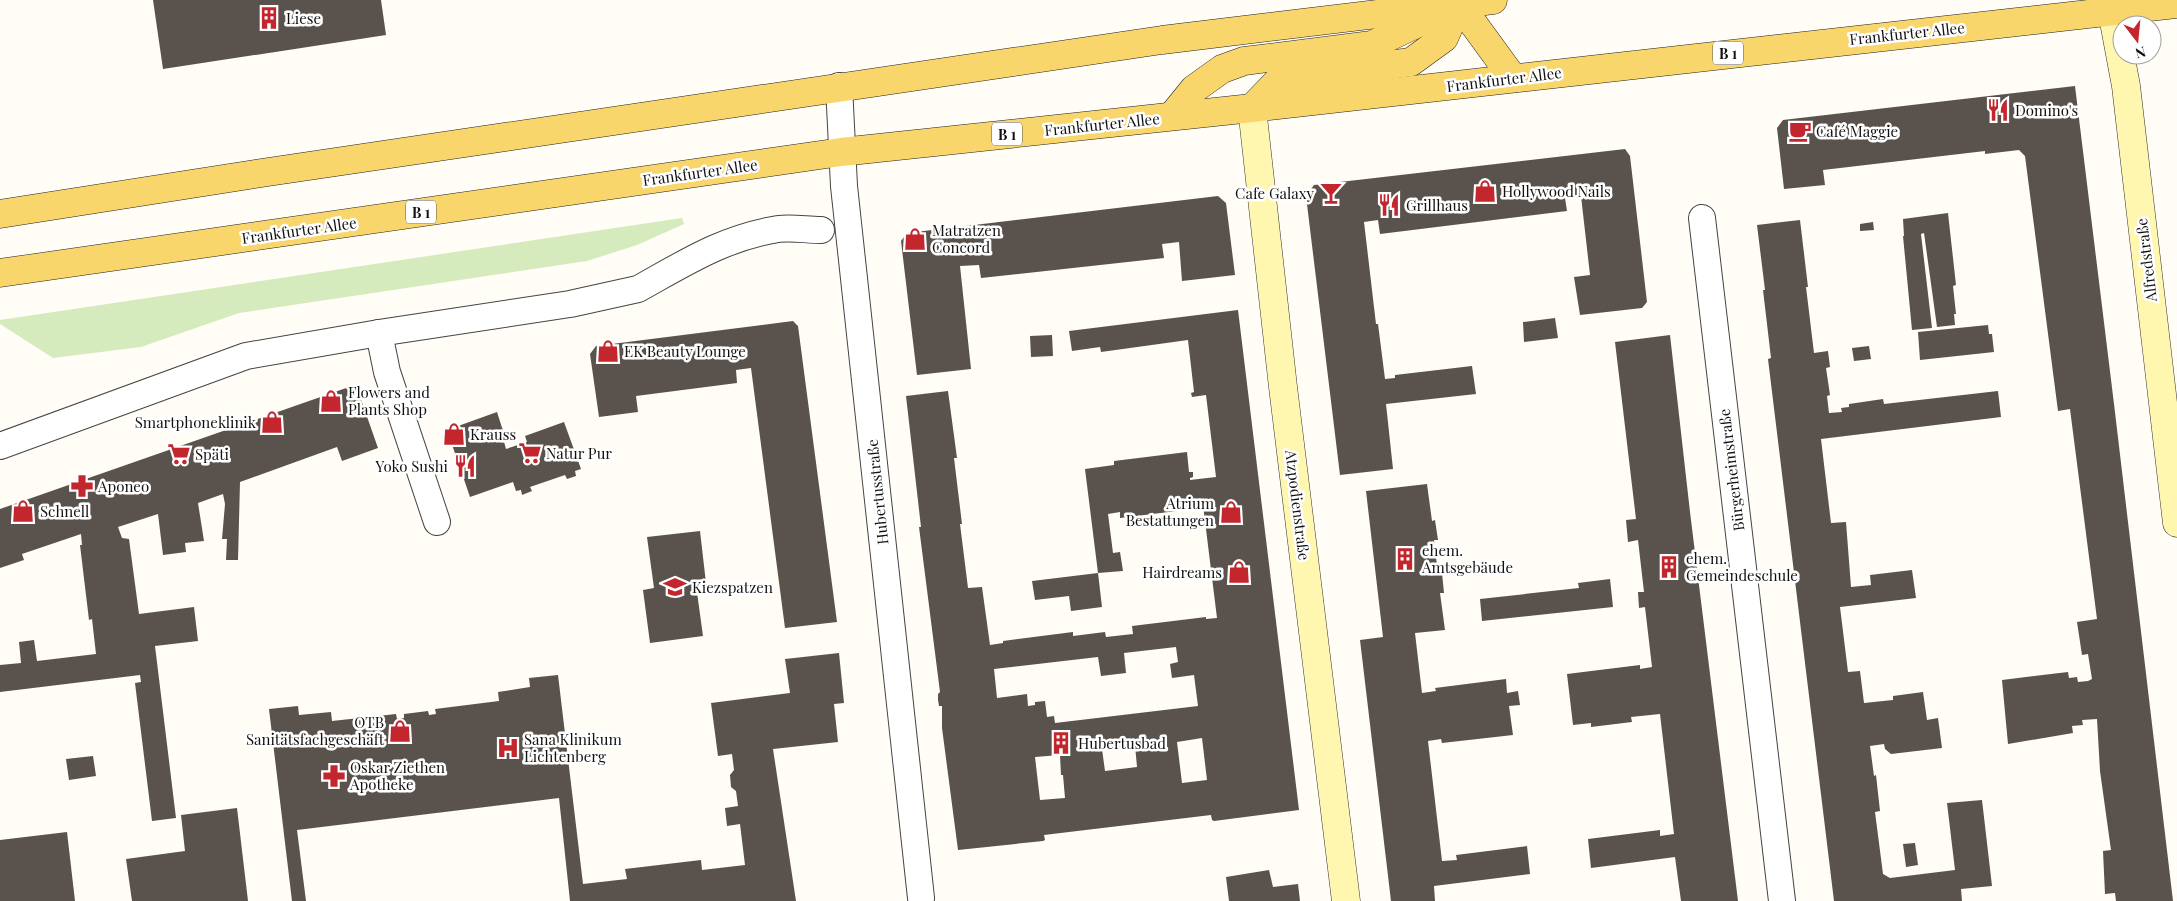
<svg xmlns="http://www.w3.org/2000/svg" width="2177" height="901" font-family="'Playfair Display',serif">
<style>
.green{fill:#d5ebbd}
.building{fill:#5a524d;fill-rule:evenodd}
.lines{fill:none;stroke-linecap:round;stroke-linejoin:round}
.street-casing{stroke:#444;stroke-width:28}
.secondary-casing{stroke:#333;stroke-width:29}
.primary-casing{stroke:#222;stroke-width:29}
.street{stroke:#fff;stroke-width:26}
.secondary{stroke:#fff6b0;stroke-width:28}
.primary{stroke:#f9d66b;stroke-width:28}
.labels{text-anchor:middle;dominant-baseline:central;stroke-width:5;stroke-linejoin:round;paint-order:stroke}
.shield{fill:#fff;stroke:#585858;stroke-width:1}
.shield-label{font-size:14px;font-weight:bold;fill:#111}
.poi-label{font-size:15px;fill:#111;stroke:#fff;text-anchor:start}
.street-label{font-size:15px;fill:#111;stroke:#fff}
</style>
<rect width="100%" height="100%" fill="#fffdf5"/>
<path class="green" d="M 682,218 L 684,224 L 637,245 L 587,261 L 239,313 L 141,347 L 53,358 L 0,324 L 0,320 Z"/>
<g class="building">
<path d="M 153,0 L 381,0 L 386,35 L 163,69 Z"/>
<path d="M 2075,86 L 2114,404 L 2173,901 L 2116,901 L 2115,893 L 2105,894 L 2103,851 L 2111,850 L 2100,771 L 2097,719 L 2082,720 L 2083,725 L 2072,726 L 2073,733 L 2008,744 L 2002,680 L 2068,672 L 2069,678 L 2077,677 L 2078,682 L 2088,681 L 2092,679 L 2088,654 L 2082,655 L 2077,622 L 2097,619 L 2070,409 L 2058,411 L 2025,156 L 2019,150 L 1985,154 L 1985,151 L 1823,170 L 1825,185 L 1784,189 L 1777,128 L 1783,120 Z"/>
<path d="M 1625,149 L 1630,156 L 1647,302 L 1642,308 L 1580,315 L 1574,277 L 1590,275 L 1581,196 L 1565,198 L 1567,211 L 1380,234 L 1378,220 L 1364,222 L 1376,324 L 1378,324 L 1385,379 L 1395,378 L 1395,375 L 1472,366 L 1476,394 L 1386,404 L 1393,469 L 1340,475 L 1306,196 L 1314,185 Z"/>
<path d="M 1218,196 L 1226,203 L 1235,275 L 1182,281 L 1179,242 L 1162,244 L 1164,258 L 981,278 L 979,265 L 960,266 L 971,369 L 917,375 L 901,241 L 907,233 Z"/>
<path d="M 1948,213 L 1956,285 L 1953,286 L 1956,314 L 1954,314 L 1955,325 L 1937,327 L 1924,233 L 1921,234 L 1932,328 L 1912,330 L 1903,236 L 1904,236 L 1903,219 Z"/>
<path d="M 1800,220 L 1808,287 L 1806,287 L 1814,353 L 1828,351 L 1830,367 L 1826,368 L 1830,395 L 1827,396 L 1829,413 L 1842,412 L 1841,408 L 1849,407 L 1849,404 L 1883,399 L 1884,404 L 1998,391 L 2001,417 L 1821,439 L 1831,523 L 1846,522 L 1851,587 L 1871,585 L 1870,575 L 1912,570 L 1916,598 L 1840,607 L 1848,672 L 1860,671 L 1864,703 L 1893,700 L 1893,696 L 1923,692 L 1927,720 L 1938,718 L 1942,748 L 1891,754 L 1885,749 L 1884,744 L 1870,746 L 1874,776 L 1876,775 L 1880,811 L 1875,812 L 1883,874 L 1890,878 L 1955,870 L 1947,803 L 1982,800 L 1992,886 L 1961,889 L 1962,901 L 1834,901 L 1768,359 L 1771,358 L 1763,290 L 1765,290 L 1757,225 Z"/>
<path d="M 1873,222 L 1874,230 L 1860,231 L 1860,224 Z"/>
<path d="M 1238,310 L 1299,810 L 1214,821 L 1212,820 L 1211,815 L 1044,835 L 1045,840 L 1043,841 L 958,850 L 942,728 L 942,706 L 939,706 L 938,700 L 938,694 L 940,692 L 919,527 L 921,527 L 906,396 L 948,391 L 957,458 L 954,458 L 962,524 L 960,524 L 968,588 L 982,587 L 990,645 L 1003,643 L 1003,641 L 1073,632 L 1073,636 L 1105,632 L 1106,637 L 1133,634 L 1132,626 L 1206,617 L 1206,619 L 1217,618 L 1203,505 L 1192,507 L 1193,509 L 1120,518 L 1120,512 L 1108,514 L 1113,553 L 1120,552 L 1123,571 L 1098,573 L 1085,469 L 1114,465 L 1114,461 L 1187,452 L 1189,472 L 1193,472 L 1193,477 L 1190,478 L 1190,480 L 1216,477 L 1206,395 L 1192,397 L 1191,393 L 1194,392 L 1188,340 L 1101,352 L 1100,347 L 1072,351 L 1069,331 ZM 1176,647 L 1178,662 L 1170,664 L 1172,678 L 1194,675 L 1198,706 L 1055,723 L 1054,716 L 1047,717 L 1045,701 L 1035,702 L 1035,705 L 1028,706 L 1027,694 L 997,698 L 994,669 L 1098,657 L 1101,676 L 1126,673 L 1124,653 ZM 1202,738 L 1207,780 L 1182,783 L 1177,742 ZM 1135,745 L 1137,767 L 1105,771 L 1102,749 ZM 1060,755 L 1061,775 L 1063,775 L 1065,798 L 1040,800 L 1035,757 Z"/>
<path d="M 1555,318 L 1558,338 L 1524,342 L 1523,322 Z"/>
<path d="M 793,321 L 798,326 L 837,622 L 785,628 L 751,368 L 736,370 L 737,383 L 636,396 L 638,412 L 599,417 L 590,354 L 596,346 Z"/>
<path d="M 1988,325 L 1989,334 L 1992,334 L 1994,352 L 1920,360 L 1918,332 Z"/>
<path d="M 1052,335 L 1053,356 L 1031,357 L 1030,336 Z"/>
<path d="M 1670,335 L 1690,512 L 1738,901 L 1681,901 L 1675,857 L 1591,868 L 1588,839 L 1660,830 L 1660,836 L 1674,834 L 1660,714 L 1631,717 L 1632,722 L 1591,727 L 1591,723 L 1573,725 L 1567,674 L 1640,665 L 1640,669 L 1652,667 L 1645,607 L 1639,608 L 1638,592 L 1644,592 L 1638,540 L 1628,542 L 1626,520 L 1636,519 L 1615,342 Z"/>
<path d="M 1869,346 L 1871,359 L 1854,361 L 1852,348 Z"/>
<path d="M 349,387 L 358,391 L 378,448 L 342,461 L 337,447 L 240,482 L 238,560 L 226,560 L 227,539 L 222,539 L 225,504 L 223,494 L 198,503 L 204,541 L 185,543 L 186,552 L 163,555 L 158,514 L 118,527 L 122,538 L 129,539 L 139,614 L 194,607 L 198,641 L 155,646 L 176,818 L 152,821 L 135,683 L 141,682 L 140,675 L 0,692 L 0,665 L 21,663 L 19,642 L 34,640 L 37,661 L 96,654 L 92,619 L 89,620 L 80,545 L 82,545 L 81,534 L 22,554 L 24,560 L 0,568 L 0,509 Z"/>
<path d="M 497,412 L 505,437 L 503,438 L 506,449 L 527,442 L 525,436 L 564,422 L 581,469 L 575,471 L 576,476 L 567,479 L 565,475 L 530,487 L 532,491 L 522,495 L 521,490 L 516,491 L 513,482 L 470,497 L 447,430 Z"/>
<path d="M 1427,484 L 1432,521 L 1435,520 L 1438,540 L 1434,540 L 1438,574 L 1442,573 L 1444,593 L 1440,593 L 1445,630 L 1415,633 L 1422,693 L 1436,691 L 1435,688 L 1506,679 L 1507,693 L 1518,691 L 1520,705 L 1509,706 L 1513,735 L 1442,743 L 1441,739 L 1428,741 L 1442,861 L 1457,860 L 1456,855 L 1527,846 L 1530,874 L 1434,886 L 1435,901 L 1391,901 L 1360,640 L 1383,637 L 1366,491 Z"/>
<path d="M 700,531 L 706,583 L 696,585 L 703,636 L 650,643 L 643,590 L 654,588 L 647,537 Z"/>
<path d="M 1098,573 L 1102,607 L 1071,611 L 1069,596 L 1035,600 L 1032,581 Z"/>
<path d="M 1610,579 L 1613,607 L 1482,621 L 1480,599 L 1579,588 L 1578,583 Z"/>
<path d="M 839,653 L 844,703 L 834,704 L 838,742 L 773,749 L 796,901 L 570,901 L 559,798 L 297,830 L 306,901 L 292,901 L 269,709 L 298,706 L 299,715 L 331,712 L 332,721 L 396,714 L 397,719 L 404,718 L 404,714 L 428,711 L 429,715 L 436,714 L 435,709 L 499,701 L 498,692 L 530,687 L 529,678 L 558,675 L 583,884 L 627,879 L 625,869 L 701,860 L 702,870 L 745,865 L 740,824 L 727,826 L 725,808 L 738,806 L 736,791 L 731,787 L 730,775 L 734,770 L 732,754 L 718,756 L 711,703 L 790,693 L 785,659 Z"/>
<path d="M 93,756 L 96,776 L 69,780 L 66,759 Z"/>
<path d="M 237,808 L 248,901 L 132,901 L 126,859 L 185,851 L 181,815 Z"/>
<path d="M 67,832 L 75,901 L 0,901 L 0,840 Z"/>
<path d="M 1915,843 L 1918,865 L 1906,867 L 1903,844 Z"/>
<path d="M 1269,870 L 1273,887 L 1298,884 L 1300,901 L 1229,901 L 1226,877 Z"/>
</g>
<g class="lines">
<defs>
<g id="street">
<path d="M 839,86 L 844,186 L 921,898"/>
<path d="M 1702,218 L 1782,901"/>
<path d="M 379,333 L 387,372 L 437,522"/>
<path d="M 0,446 L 246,356 L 379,333 L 570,304 L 638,289 C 685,263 723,238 778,229 C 792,227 807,230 821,230"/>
</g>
<g id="secondary">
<path d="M 2104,0 L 2112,11 L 2126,86 L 2177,523"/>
<path d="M 1252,108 L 1283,387 L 1346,901"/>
</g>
<g id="primary">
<path d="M 1459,4 L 1513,78"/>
<path d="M 1252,108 L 1280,79 L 1411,62 L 1444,38 L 1459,4"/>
<path d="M 1172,116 L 1194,89 L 1222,69 L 1244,61 L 1372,45 L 1437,14"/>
<path d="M 0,214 L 268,172 L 1162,40 L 1493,0"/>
<path d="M 0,273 L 841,152 L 1252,108 L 2177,4"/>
</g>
</defs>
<use href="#street" class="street-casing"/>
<use href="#secondary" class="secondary-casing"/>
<use href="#primary" class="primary-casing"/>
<use href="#street" class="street"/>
<use href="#secondary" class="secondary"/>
<use href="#primary" class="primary"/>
</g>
<defs>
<symbol id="building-bare" viewBox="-9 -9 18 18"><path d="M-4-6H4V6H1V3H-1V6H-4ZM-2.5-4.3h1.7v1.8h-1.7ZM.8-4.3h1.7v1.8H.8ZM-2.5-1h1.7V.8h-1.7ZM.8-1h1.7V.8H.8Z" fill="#c4262e" stroke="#fff" stroke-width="2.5" paint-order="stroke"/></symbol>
<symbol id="restaurant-bare" viewBox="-9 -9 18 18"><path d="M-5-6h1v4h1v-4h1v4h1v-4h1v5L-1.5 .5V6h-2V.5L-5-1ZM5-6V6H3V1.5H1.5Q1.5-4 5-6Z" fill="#c4262e" stroke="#fff" stroke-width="2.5" paint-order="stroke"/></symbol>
<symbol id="cafe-bare" viewBox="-9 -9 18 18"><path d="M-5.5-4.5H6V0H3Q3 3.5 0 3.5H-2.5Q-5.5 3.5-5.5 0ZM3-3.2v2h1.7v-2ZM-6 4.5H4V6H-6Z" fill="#c4262e" stroke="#fff" stroke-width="2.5" paint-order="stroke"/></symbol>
<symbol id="shop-bare" viewBox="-9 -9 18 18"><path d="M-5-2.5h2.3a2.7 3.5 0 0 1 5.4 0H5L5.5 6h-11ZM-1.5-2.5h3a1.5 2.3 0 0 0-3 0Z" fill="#c4262e" stroke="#fff" stroke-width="2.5" paint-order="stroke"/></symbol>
<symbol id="bar-bare" viewBox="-9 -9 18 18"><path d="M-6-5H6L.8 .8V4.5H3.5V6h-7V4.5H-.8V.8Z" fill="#c4262e" stroke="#fff" stroke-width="2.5" paint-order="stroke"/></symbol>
<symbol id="supermarket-bare" viewBox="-9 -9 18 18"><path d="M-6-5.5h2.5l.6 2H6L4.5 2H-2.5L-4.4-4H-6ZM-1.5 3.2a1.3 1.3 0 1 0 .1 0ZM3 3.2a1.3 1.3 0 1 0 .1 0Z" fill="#c4262e" stroke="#fff" stroke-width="2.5" paint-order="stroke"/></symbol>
<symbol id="pharmacy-bare" viewBox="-9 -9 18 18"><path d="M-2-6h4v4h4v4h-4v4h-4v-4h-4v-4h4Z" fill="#c4262e" stroke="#fff" stroke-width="2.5" paint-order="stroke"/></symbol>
<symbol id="school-bare" viewBox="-9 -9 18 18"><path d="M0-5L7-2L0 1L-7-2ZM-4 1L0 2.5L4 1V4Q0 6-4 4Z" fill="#c4262e" stroke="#fff" stroke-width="2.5" paint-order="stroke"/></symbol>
<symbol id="hospital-bare" viewBox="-9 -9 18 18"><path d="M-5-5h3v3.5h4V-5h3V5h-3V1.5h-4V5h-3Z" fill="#c4262e" stroke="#fff" stroke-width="2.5" paint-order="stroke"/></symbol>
</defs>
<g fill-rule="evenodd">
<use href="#building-bare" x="253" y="2" width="32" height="32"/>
<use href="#restaurant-bare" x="1982" y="94" width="32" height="32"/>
<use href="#cafe-bare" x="1784" y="115" width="32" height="32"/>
<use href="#shop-bare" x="1469" y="175" width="32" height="32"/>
<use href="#bar-bare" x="1315" y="177" width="32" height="32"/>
<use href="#restaurant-bare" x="1373" y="189" width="32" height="32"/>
<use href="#shop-bare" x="899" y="223" width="32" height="32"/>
<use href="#shop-bare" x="592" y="335" width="32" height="32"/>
<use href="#shop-bare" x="315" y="385" width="32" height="32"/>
<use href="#shop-bare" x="256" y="406" width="32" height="32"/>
<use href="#shop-bare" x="438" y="418" width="32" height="32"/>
<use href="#supermarket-bare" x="514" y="437" width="32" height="32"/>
<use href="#supermarket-bare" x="163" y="438" width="32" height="32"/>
<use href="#restaurant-bare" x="449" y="450" width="32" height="32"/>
<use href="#pharmacy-bare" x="66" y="470" width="32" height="32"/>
<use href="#shop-bare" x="7" y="495" width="32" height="32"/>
<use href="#shop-bare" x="1215" y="496" width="32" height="32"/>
<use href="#building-bare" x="1389" y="543" width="32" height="32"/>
<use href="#building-bare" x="1653" y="551" width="32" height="32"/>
<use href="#shop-bare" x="1223" y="556" width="32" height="32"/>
<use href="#school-bare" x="659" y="571" width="32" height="32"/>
<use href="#shop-bare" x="384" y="715" width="32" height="32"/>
<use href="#building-bare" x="1045" y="727" width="32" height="32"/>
<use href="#hospital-bare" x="492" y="732" width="32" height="32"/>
<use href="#pharmacy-bare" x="318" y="760" width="32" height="32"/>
</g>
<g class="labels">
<g class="shield">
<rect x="1713" y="41.5" width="30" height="23" rx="4"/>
<rect x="992" y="122.5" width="30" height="23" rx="4"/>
<rect x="406" y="200.5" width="30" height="23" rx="4"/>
</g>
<g class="shield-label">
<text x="1728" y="53">B 1</text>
<text x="1007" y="134">B 1</text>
<text x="421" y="212">B 1</text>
</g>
<g class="poi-label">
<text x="286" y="18">Liese</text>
<text x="2015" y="110">Domino's</text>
<text x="1816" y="131">Café Maggie</text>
<text x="1502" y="191">Hollywood Nails</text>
<text x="1314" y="193" text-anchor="end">Cafe Galaxy</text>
<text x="1406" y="205">Grillhaus</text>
<text x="932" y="230">Matratzen<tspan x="932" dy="17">Concord</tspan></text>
<text x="624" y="351">EK Beauty Lounge</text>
<text x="348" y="392">Flowers and<tspan x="348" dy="17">Plants Shop</tspan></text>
<text x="256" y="422" text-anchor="end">Smartphoneklinik</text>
<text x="470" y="434">Krauss</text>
<text x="546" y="453">Natur Pur</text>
<text x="195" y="454">Späti</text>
<text x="448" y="466" text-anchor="end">Yoko Sushi</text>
<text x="98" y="486">Aponeo</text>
<text x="1214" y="503" text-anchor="end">Atrium<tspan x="1214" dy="17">Bestattungen</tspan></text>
<text x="40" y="511">Schnell</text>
<text x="1422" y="550">ehem.<tspan x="1422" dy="17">Amtsgebäude</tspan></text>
<text x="1686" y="558">ehem.<tspan x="1686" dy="17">Gemeindeschule</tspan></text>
<text x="1222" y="572" text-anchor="end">Hairdreams</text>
<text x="692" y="587">Kiezspatzen</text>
<text x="384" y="722" text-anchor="end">OTB<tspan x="384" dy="17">Sanitätsfachgeschäft</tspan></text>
<text x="524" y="739">Sana Klinikum<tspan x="524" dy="17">Lichtenberg</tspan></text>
<text x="1078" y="743">Hubertusbad</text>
<text x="350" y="767">Oskar Ziethen<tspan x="350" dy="17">Apotheke</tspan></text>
</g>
<g class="street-label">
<text transform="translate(1907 33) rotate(-6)">Frankfurter Allee</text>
<text transform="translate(1504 79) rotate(-7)">Frankfurter Allee</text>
<text transform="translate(1102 124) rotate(-6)">Frankfurter Allee</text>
<text transform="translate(700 172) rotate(-8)">Frankfurter Allee</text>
<text transform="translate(299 230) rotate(-8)">Frankfurter Allee</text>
<text transform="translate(2146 260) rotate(-97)">Alfredstraße</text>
<text transform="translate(1731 470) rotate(-97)">Bürgerheimstraße</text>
<text transform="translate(877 492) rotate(-96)">Hubertusstraße</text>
<text transform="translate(1298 505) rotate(83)">Atzpodienstraße</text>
</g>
</g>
<g transform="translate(2137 40) rotate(164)"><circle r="24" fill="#ffffff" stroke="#a0a0a0"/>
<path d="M0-4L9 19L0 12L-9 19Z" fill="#c4262e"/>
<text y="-8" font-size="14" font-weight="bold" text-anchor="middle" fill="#111111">N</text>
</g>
</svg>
